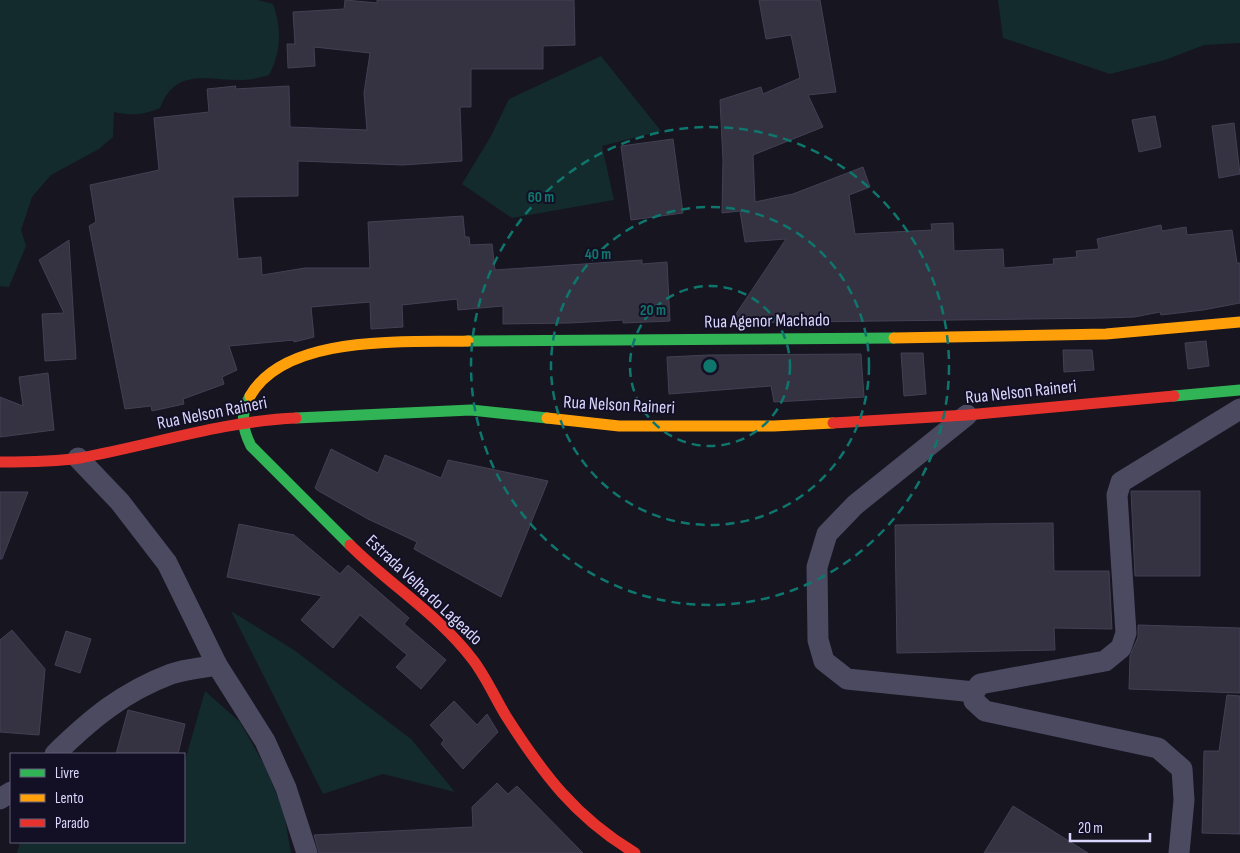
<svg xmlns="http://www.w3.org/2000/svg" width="1240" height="853" font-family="'Sofia Sans Condensed',sans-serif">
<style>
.green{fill:#132b2c}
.building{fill:#353342;stroke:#434054}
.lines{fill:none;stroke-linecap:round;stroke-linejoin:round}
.street{stroke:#4b4a61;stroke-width:21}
.fast{stroke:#30b455;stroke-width:11}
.slow{stroke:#ff9f0a;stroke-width:11}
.jam{stroke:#e5322d;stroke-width:11}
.ring{fill:none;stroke:#0f766e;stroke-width:2.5;stroke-dasharray:9 6}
.labels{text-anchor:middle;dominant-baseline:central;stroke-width:4;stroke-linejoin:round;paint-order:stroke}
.street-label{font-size:18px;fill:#dad6fd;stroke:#131025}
.centre{fill:#0f766e;stroke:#131025;stroke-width:2.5}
.ring-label{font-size:15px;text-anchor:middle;font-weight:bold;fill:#0f766e;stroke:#131025;stroke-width:4;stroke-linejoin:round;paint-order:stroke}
</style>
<rect width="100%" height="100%" fill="#161520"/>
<g class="green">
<path d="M 0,0 L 258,0 L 273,4 C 282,28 281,53 269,75 C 261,77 252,80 243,80 C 209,81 176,66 160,108 C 143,115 132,116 114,112 L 113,137 L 99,149 L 51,175 L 32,197 L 21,230 L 26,246 L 9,287 L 0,286 Z"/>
<path d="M 998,0 L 1240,0 L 1240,43 L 1204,45 L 1165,60 L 1110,74 L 1003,38 Z"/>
<path d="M 601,56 L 661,131 L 602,146 L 614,200 L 512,218 L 462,184 L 491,136 L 509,99 Z"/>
<path d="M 231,611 L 294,650 L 411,739 L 455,792 L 383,774 L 323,794 Z"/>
<path d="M 205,691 L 240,722 L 266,768 L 284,813 L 291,853 L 17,853 L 20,842 L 184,842 L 184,764 Z"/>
</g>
<g class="building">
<path d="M 345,0 L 377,3 L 377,0 L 574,0 L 575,45 L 543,46 L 543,69 L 471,69 L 471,107 L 460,107 L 462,161 L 403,165 L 298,161 L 298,196 L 233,197 L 238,259 L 261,257 L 262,275 L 305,268 L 370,268 L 368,222 L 463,216 L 465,237 L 469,237 L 470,245 L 492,244 L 495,270 L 642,260 L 642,264 L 667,262 L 670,321 L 623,323 L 623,320 L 570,323 L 503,324 L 503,306 L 458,310 L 457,299 L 402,305 L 403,327 L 371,329 L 370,302 L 311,307 L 314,337 L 294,342 L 294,340 L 229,346 L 237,370 L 222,377 L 224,384 L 183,399 L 184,404 L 152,411 L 151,406 L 125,409 L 89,226 L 96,222 L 90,185 L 159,170 L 154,118 L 209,112 L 207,89 L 236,86 L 235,89 L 289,86 L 290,127 L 367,130 L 364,93 L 370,53 L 314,47 L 315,66 L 288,68 L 287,44 L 295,44 L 293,12 L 344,9 Z"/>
<path d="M 759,0 L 820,0 L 836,92 L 808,95 L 823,127 L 753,155 L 755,202 L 793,194 L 863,167 L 870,187 L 849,195 L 855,234 L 932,230 L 931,224 L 953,223 L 954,251 L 1003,249 L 1004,268 L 1054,264 L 1053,259 L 1077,257 L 1076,251 L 1099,249 L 1097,239 L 1161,225 L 1162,231 L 1186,227 L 1187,235 L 1232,230 L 1237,263 L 1240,263 L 1240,303 L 1203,310 L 1161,315 L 1160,312 L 1134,317 L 1105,318 L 730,323 L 786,239 L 745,242 L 740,211 L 722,213 L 723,160 L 720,100 L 761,87 L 763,94 L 800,78 L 791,35 L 766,39 Z"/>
<path d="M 1155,116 L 1161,147 L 1139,152 L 1132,120 Z"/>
<path d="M 1234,123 L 1240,174 L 1219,178 L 1212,126 Z"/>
<path d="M 673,139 L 683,213 L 631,220 L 621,146 Z"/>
<path d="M 69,240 L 76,359 L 45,361 L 42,314 L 64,313 L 39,260 Z"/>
<path d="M 1206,341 L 1209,366 L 1188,369 L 1185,343 Z"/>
<path d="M 1063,350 L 1092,350 L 1094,370 L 1064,372 Z"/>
<path d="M 901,353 L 923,353 L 926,394 L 904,396 Z"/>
<path d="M 861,354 L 864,397 L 774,402 L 771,386 L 669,394 L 667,357 L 709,355 Z"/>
<path d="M 48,373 L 54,430 L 0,437 L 0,397 L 23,406 L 19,377 Z"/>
<path d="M 331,449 L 378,473 L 385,455 L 441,478 L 448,460 L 548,481 L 501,597 L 414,549 L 417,542 L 368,519 L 317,490 L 315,488 Z"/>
<path d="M 1131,491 L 1200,491 L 1200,576 L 1135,576 Z"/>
<path d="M 0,492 L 28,492 L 2,559 L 0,559 Z"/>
<path d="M 1053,523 L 1054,571 L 1109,571 L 1112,629 L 1054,628 L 1055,650 L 897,653 L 895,525 Z"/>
<path d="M 239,524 L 294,535 L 340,574 L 348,565 L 409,618 L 404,624 L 446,660 L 421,689 L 396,667 L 407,655 L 360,615 L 333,648 L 301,620 L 322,596 L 227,577 Z"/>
<path d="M 1138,625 L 1240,628 L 1240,693 L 1129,689 L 1130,656 L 1138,637 Z"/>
<path d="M 12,630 L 45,669 L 39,735 L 0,732 L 0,640 Z"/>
<path d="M 66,631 L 91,639 L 80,673 L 55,665 Z"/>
<path d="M 1227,695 L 1240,696 L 1240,834 L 1202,833 L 1204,751 L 1219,751 Z"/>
<path d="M 454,701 L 477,725 L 487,714 L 498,732 L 463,769 L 441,744 L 444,740 L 430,725 Z"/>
<path d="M 128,710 L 185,724 L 178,754 L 116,754 Z"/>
<path d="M 497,783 L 508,794 L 517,786 L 583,853 L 319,853 L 314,835 L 473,827 L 472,807 Z"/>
<path d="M 1013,806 L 1088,853 L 984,853 Z"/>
</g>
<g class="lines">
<g class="street">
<path d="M 967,415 L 855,505 L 827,534 L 817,567 L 818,640 L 824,661 L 847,679 L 974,692"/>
<path d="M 78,458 L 120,502 L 167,563 L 217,665 L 265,741 L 286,788 L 307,853"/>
<path d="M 55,754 C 91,719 123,692 171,674 C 185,669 202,668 217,665"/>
<path d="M 0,799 L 11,792"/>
<path d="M 1179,853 L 1184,800 L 1182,769 L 1158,748 L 985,711 L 974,701 L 974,692 L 980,684 L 1105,661 L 1121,648 L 1126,633 L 1117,495 L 1121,482 L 1240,409"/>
</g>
<g class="fast">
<path d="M 468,341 L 894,338"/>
<path d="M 250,396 C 240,414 242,428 251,446 L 350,545"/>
<path d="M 1174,396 L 1240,390"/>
<path d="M 296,418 L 471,410 L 547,418"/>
</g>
<g class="slow">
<path d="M 894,338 L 1106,334 L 1240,322"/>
<path d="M 250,396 C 286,333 406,343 468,341"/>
<path d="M 547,418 L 619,426 L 774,426 L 833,423"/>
</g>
<g class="jam">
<path d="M 833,423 L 967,415 L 1174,396"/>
<path d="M 0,462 C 26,462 53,462 80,458 C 152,445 223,421 296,418"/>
<path d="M 350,545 C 390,585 439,615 473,660 C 486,677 495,698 506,716 C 543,774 575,817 635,853"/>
</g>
</g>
<g class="ring">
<circle cx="710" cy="366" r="80"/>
<circle cx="710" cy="366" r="159"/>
<circle cx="710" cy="366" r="239"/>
</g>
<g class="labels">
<g class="street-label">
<text transform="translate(767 321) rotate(-1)">Rua Agenor Machado</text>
<text transform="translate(1021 392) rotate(-6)">Rua Nelson Raineri</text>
<text transform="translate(619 405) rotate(3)">Rua Nelson Raineri</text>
<text transform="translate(212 413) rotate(-11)">Rua Nelson Raineri</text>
<text transform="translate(424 590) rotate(43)">Estrada Velha do Lageado</text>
</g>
</g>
<circle cx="710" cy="366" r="8" class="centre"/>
<g class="ring-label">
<text x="541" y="202">60 m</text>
<text x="598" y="259">40 m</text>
<text x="653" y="315">20 m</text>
</g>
<rect x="10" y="753" width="175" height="90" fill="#131025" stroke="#635f7b"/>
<rect x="20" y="769" width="25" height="8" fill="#30b455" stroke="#635f7b"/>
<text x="55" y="778" font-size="15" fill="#dad6fd">Livre</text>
<rect x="20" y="794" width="25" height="8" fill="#ff9f0a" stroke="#635f7b"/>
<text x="55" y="803" font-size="15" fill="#dad6fd">Lento</text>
<rect x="20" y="819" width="25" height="8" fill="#e5322d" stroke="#635f7b"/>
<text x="55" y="828" font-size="15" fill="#dad6fd">Parado</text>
<path d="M1070 833v8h80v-8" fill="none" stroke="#dad6fd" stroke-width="2.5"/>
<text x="1078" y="833" font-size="15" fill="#dad6fd" stroke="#131025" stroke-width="4" paint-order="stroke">20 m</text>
</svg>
